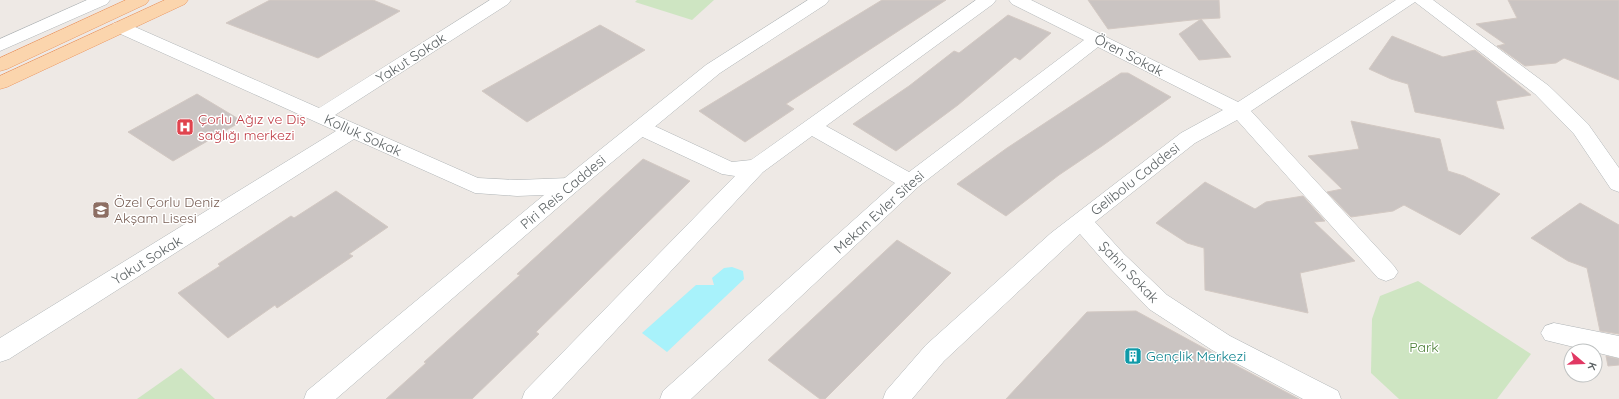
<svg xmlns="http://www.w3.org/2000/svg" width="1619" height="399" font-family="Quicksand,sans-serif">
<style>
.green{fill:#cee5c2}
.water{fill:#a8f2fb}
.building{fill:#cac4c2;stroke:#d3c9c3}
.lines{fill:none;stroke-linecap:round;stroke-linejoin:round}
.street-casing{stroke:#b0b5b7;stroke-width:1}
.secondary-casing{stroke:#afb5b7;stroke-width:1}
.primary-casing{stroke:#eb9761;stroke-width:1}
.street{fill:#fff;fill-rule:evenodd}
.secondary{fill:#fff;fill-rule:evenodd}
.primary{fill:#fbd5ad;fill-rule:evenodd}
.labels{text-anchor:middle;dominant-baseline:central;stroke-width:3;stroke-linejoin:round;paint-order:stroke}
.street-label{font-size:14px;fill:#5d6365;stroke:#fff}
.health-label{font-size:14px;fill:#be3a42;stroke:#fff;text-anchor:start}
.education-label{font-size:14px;fill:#785e54;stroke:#fff;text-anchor:start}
.park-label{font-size:14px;fill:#4d8038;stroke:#fff}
.culture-label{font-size:14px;fill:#0d838f;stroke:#fff;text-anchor:start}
</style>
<rect width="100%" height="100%" fill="#eee9e5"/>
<g class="green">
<path d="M 637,0 L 714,0 L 692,20 L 635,2 Z"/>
<path d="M 1418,281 L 1531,354 L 1497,399 L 1399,399 L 1371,373 L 1372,319 L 1380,296 Z"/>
<path d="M 181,368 L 215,399 L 137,399 Z"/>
</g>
<path class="water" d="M 732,267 L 743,271 L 744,279 L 667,352 L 642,333 L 696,285 L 714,285 L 712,278 L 724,268 Z"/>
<g class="building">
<path d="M 270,0 L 373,0 L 400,11 L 318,58 L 226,23 Z"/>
<path d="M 882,0 L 946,0 L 786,104 L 794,109 L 745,142 L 699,111 Z"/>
<path d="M 1088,0 L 1219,0 L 1220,18 L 1201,19 L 1231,57 L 1199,60 L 1179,34 L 1201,19 L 1108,29 Z"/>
<path d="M 1508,0 L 1619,0 L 1619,80 L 1564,58 L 1556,63 L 1525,66 L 1497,46 L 1505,44 L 1476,24 L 1517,18 Z"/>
<path d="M 1008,15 L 1051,33 L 1020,60 L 1015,57 L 958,105 L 896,151 L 853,124 L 909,86 L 954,51 L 959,53 Z"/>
<path d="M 600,25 L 645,50 L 527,122 L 482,91 Z"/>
<path d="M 1392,36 L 1443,57 L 1475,50 L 1531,95 L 1496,101 L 1504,129 L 1415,112 L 1408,84 L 1391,79 L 1369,69 Z"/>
<path d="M 1121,73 L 1128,73 L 1171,97 L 1102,146 L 1059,175 L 1006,216 L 957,184 L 1007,148 Z"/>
<path d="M 197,94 L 242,121 L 173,161 L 128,132 Z"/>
<path d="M 1351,121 L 1440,139 L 1448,171 L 1464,176 L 1500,194 L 1460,235 L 1404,205 L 1393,211 L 1351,217 L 1327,192 L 1342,189 L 1308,156 L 1359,149 Z"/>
<path d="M 643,159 L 690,181 L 536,332 L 539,334 L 472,399 L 386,399 L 426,363 L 424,362 L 520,275 L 517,274 Z"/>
<path d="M 1205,182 L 1255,209 L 1266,202 L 1303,196 L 1325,221 L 1314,222 L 1355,261 L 1300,273 L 1308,313 L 1205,290 L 1204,248 L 1187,243 L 1156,223 Z"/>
<path d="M 336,191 L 388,227 L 349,254 L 353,256 L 277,308 L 275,305 L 228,338 L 178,293 L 220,266 L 218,264 L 291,216 L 294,218 Z"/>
<path d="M 1580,203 L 1619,225 L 1619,334 L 1600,331 L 1587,268 L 1568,261 L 1531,238 Z"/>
<path d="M 897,240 L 951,273 L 825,399 L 820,399 L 768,360 Z"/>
<path d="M 1136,311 L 1224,359 L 1299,399 L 1006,399 L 1087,312 Z"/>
<path d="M 1606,356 L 1619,359 L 1619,365 L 1608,366 Z"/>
</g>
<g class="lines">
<defs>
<g id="street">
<path d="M 87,0 L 110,0 L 107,4 L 0,51 L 0,39 Z"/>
<path d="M 490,0 L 511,0 L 508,4 L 335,115 L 478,178 L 517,180 L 569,178 L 577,181 L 580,186 L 577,191 L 569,194 L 517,196 L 475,193 L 354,139 L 9,359 L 0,362 L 0,338 L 336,131 L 114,31 L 111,27 L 114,23 L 120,22 L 126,23 L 319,108 Z"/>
<path d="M 976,0 L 996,0 L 993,4 L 826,126 L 909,172 L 1084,40 L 1012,4 L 1009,0 L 1031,0 L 1238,102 L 1396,0 L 1433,0 L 1549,86 L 1588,124 L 1619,168 L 1619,192 L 1611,189 L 1574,134 L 1535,94 L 1415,2 L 1251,111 L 1394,266 L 1398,272 L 1394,278 L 1386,281 L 1378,278 L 1237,120 L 1195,143 L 1095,222 L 1124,254 L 1167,295 L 1230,336 L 1338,391 L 1341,399 L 1303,399 L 1212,350 L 1149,309 L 1108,266 L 1080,234 L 944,361 L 912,399 L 883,399 L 886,391 L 926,345 L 1051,233 L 1181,133 L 1223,110 L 1098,47 L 918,187 L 691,399 L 660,399 L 663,391 L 895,183 L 812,136 L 763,172 L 552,399 L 522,399 L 525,391 L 735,176 L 722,174 L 634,133 L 631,128 L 634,123 L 641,121 L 648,123 L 732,162 L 751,160 Z"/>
<path d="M 1554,323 L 1619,336 L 1619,358 L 1545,340 L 1541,333 L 1545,326 Z"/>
</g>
<path id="secondary" d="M 808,0 L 829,0 L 826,4 L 720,73 L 577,191 L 336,399 L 304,399 L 307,391 L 561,181 L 706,65 Z"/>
<g id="primary">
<path d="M 126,0 L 149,0 L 146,4 L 7,69 L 0,71 L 0,58 Z"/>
<path d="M 165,0 L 188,0 L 185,4 L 7,87 L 0,89 L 0,76 Z"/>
</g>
</defs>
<use href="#street" class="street-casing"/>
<use href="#secondary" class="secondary-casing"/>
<use href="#primary" class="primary-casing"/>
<use href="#street" class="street"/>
<use href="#secondary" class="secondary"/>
<use href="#primary" class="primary"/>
</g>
<defs>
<symbol id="hospital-square" viewBox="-11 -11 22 22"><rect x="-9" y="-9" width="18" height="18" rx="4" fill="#e0444e" stroke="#fff"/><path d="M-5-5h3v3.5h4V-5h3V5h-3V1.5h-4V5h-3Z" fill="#fff"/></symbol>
<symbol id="school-square" viewBox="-11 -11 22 22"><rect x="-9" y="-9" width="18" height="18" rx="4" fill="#8d6e63" stroke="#fff"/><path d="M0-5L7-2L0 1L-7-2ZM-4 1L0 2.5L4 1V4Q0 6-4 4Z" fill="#fff"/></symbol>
<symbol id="building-square" viewBox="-11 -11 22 22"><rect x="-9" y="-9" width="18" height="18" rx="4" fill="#0f9aa8" stroke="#fff"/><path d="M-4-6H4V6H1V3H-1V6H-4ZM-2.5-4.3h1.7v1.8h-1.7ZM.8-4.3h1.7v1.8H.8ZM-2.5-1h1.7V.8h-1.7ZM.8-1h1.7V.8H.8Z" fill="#fff"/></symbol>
</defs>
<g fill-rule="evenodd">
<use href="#hospital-square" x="175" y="117" width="20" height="20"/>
<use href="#school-square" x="91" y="200" width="20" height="20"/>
<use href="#building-square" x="1123" y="346" width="20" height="20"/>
</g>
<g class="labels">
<g class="street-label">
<text transform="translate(1129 55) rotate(27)">Ören Sokak</text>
<text transform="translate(411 58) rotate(-33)">Yakut Sokak</text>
<text transform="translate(363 135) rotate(24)">Kolluk Sokak</text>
<text transform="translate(1135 179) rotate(-38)">Gelibolu Caddesi</text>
<text transform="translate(563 192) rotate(-40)">Piri Reis Caddesi</text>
<text transform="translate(879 212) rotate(-42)">Mekan Evler Sitesi</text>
<text transform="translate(147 260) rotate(-32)">Yakut Sokak</text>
<text transform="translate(1129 272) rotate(46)">Şahin Sokak</text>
</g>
<g class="health-label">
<text x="198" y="119">Çorlu Ağız ve Diş<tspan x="198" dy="16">sağlığı merkezi</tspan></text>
</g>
<g class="education-label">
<text x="114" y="202">Özel Çorlu Deniz<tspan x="114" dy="16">Akşam Lisesi</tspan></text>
</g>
<g class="park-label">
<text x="1424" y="347">Park</text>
</g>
<g class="culture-label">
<text x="1146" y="356">Gençlik Merkezi</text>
</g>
</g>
<g transform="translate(1583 363) rotate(109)"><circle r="19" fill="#ffffff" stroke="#bec1c1"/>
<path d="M0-3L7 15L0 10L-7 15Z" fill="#e13863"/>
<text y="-6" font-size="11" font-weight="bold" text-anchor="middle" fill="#5d6365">K</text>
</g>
</svg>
